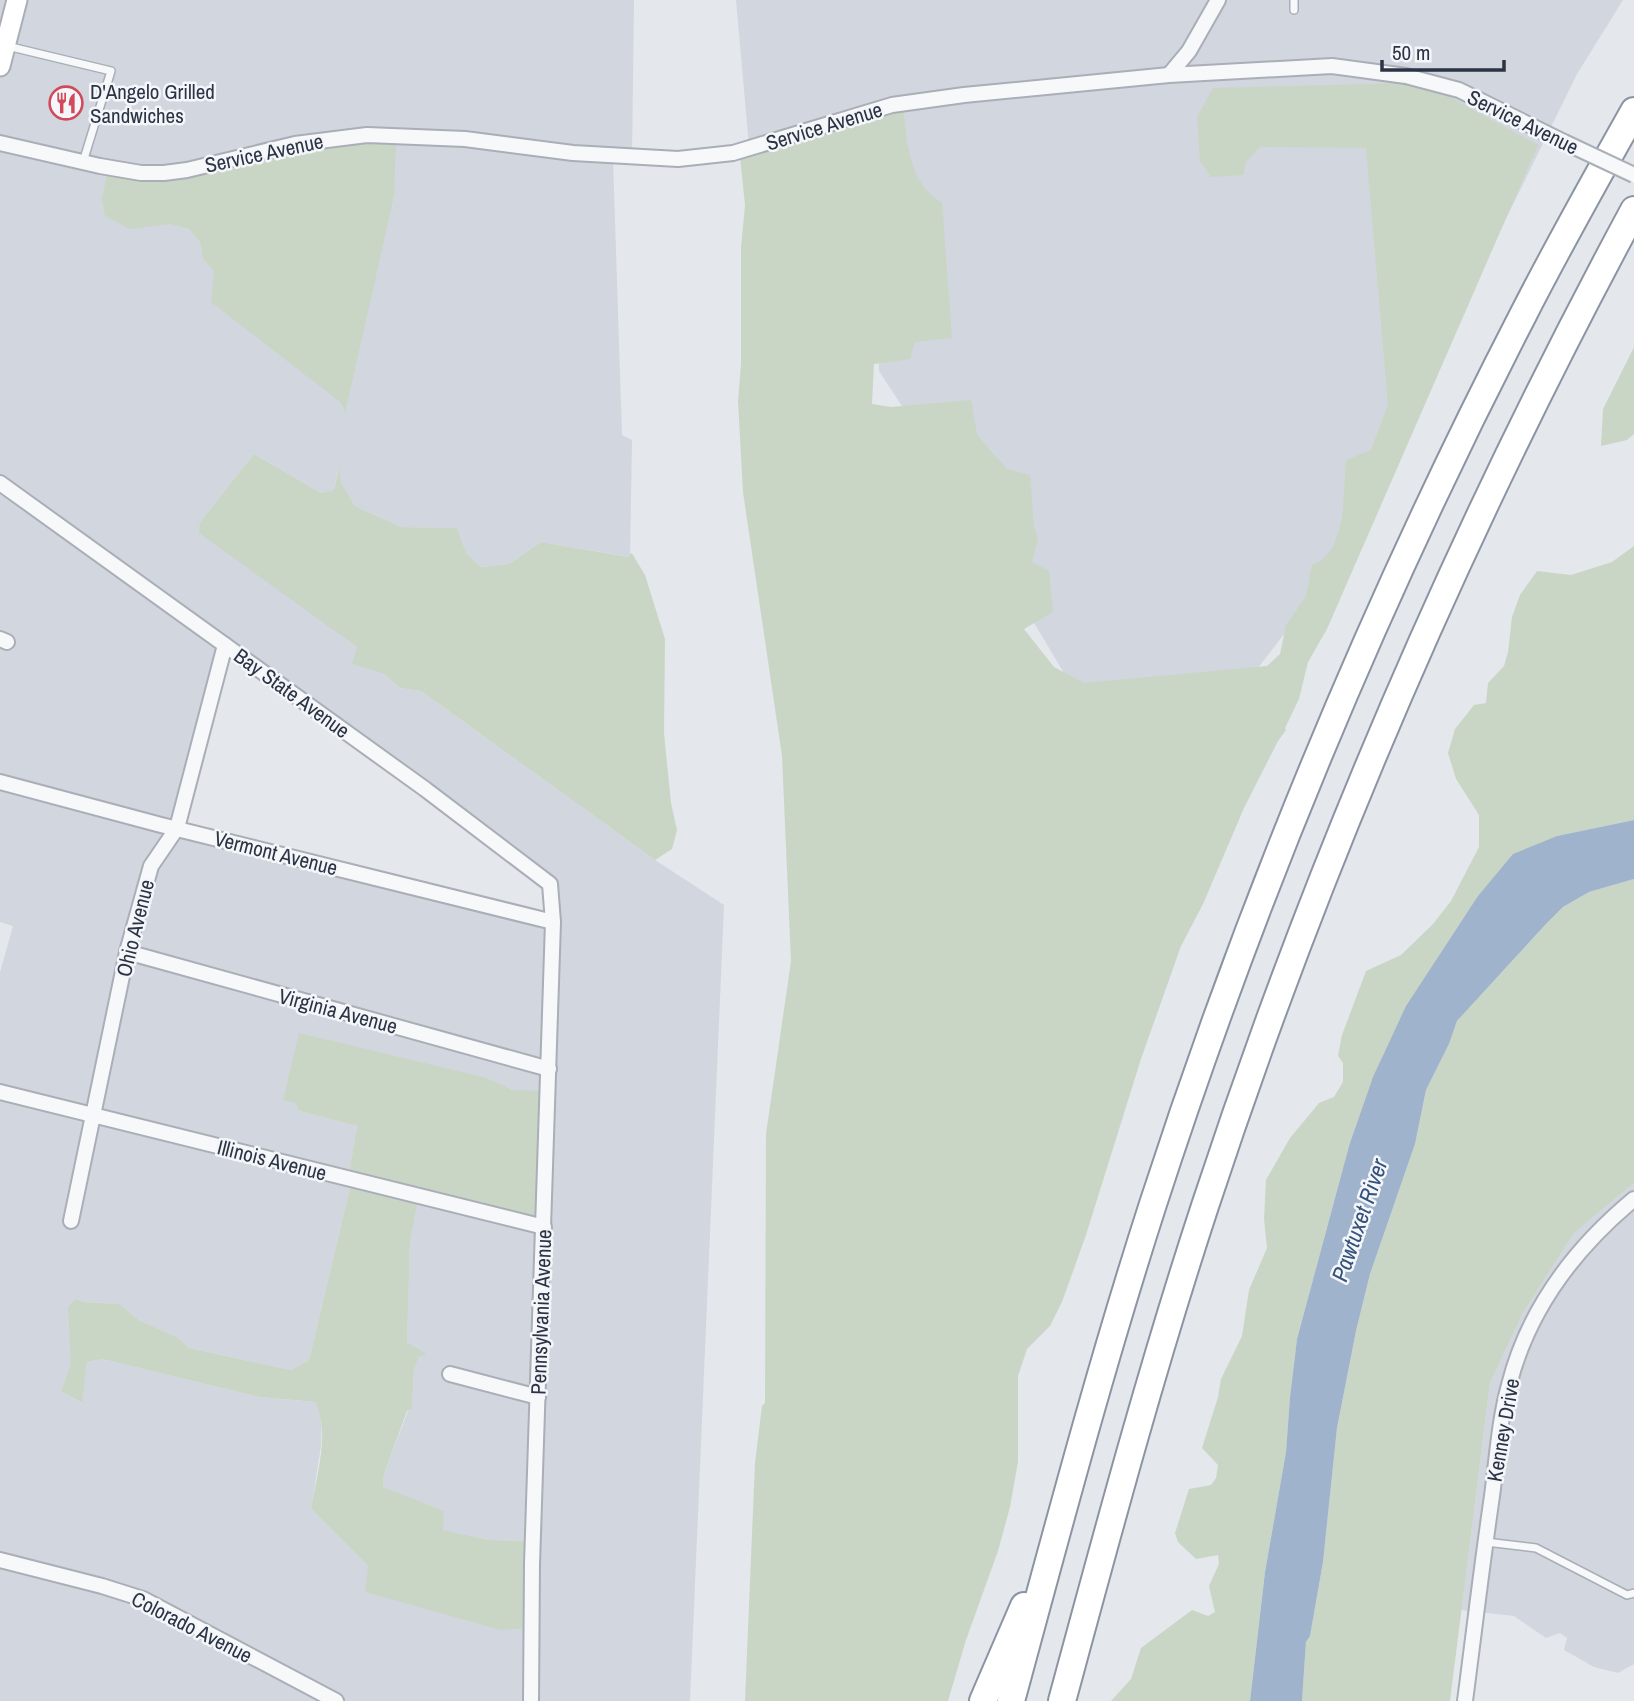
<svg xmlns="http://www.w3.org/2000/svg" width="1634" height="1701" font-family="'Archivo Narrow',sans-serif">
<style>
.built{fill:#d2d6de;fill-rule:evenodd}
.green{fill:#c9d6c5}
.water{fill:#9fb4cc}
.lines{fill:none;stroke-linecap:round;stroke-linejoin:round}
.lane-casing{stroke:#a9aeb7;stroke-width:10}
.street-casing{stroke:#a9aeb7;stroke-width:18}
.secondary-casing{stroke:#a9aeb7;stroke-width:23}
.highway-casing{stroke:#8b94a3;stroke-width:30}
.lane{stroke:#f7f8fa;stroke-width:7}
.street{stroke:#f7f8fa;stroke-width:14}
.secondary{stroke:#fff;stroke-width:19}
.highway{stroke:#fff;stroke-width:26}
.street-bridge-casing{stroke:#a9aeb7;stroke-width:18;stroke-linecap:butt}
.street-bridge{stroke:#f7f8fa;stroke-width:14}
.labels{text-anchor:middle;dominant-baseline:central;stroke-width:5;stroke-linejoin:round;paint-order:stroke}
.poi-label{font-size:21px;fill:#2b3445;stroke:#f4f6f9;text-anchor:start}
.street-label{font-size:21px;fill:#2b3445;stroke:#f4f6f9}
.water-label{font-size:23px;font-style:italic;fill:#34527a;stroke:#f4f6f9}
</style>
<rect width="100%" height="100%" fill="#e4e7ec"/>
<g class="built">
<path d="M 0,0 L 634,0 L 632,157 L 613,160 L 622,435 L 632,440 L 630,557 L 541,542 L 509,564 L 481,567 L 467,554 L 457,528 L 401,527 L 355,506 L 341,482 L 338,471 L 334,490 L 321,493 L 254,454 L 200,522 L 304,607 L 357,647 L 353,664 L 384,674 L 400,688 L 421,691 L 655,860 L 724,905 L 690,1701 L 0,1701 L 0,972 L 13,926 L 0,922 ZM 394,197 L 344,411 L 340,402 L 203,259 L 200,242 L 189,229 L 171,224 ZM 231,651 L 550,888 L 548,921 L 179,823 L 214,680 ZM 487,1078 L 513,1090 L 418,1198 L 410,1243 L 407,1342 L 419,1357 L 414,1370 L 412,1408 L 408,1411 L 384,1474 L 383,1488 L 444,1511 L 442,1530 L 490,1540 L 531,1541 L 368,1566 L 311,1509 L 321,1446 L 322,1415 L 315,1402 L 259,1397 L 102,1359 L 87,1362 L 81,1403 L 61,1391 L 71,1363 L 76,1299 L 84,1302 L 119,1304 L 139,1320 L 177,1337 L 189,1348 L 291,1370 L 309,1360 L 350,1188 L 348,1181 L 357,1126 L 299,1111 L 295,1103 Z"/>
<path d="M 736,0 L 1623,0 L 1577,74 L 1333,571 L 1254,673 L 1074,690 L 940,464 L 879,371 L 875,163 L 753,191 Z"/>
<path d="M 1634,1183 L 1634,1664 L 1618,1673 L 1594,1667 L 1564,1650 L 1567,1638 L 1560,1633 L 1546,1638 L 1514,1616 L 1461,1610 L 1490,1383 L 1523,1313 L 1574,1233 Z"/>
</g>
<g class="green">
<path d="M 1407,83 L 1450,97 L 1538,145 L 1327,629 L 1308,662 L 1299,699 L 1285,728 L 1286,730 L 1278,741 L 1244,808 L 1203,904 L 1181,946 L 1141,1059 L 1086,1235 L 1062,1302 L 1050,1326 L 1027,1349 L 1018,1376 L 1018,1462 L 1010,1507 L 998,1551 L 966,1640 L 948,1701 L 745,1701 L 755,1463 L 762,1406 L 765,1403 L 766,1134 L 791,961 L 782,756 L 743,492 L 738,401 L 741,364 L 741,248 L 745,205 L 740,157 L 903,106 C 907,142 908,182 942,203 L 952,338 L 915,342 L 910,359 L 874,364 L 872,404 L 891,407 L 971,400 L 977,434 L 989,449 L 1007,469 L 1030,475 L 1034,527 L 1038,538 L 1032,562 L 1049,571 L 1053,612 L 1024,629 L 1054,667 L 1084,683 L 1267,666 L 1280,654 L 1286,625 L 1306,596 L 1312,565 C 1348,553 1343,490 1346,460 L 1371,450 L 1388,405 L 1366,148 L 1260,147 L 1246,162 L 1243,175 L 1211,177 L 1200,161 L 1197,117 L 1213,88 Z"/>
<path d="M 392,137 L 396,141 L 394,197 L 345,413 L 340,402 L 211,302 L 214,271 L 203,259 L 200,242 L 189,229 L 170,224 L 130,229 L 105,216 L 102,199 L 108,170 L 141,175 L 297,145 Z"/>
<path d="M 1634,347 L 1634,434 L 1627,440 L 1601,446 L 1603,409 Z"/>
<path d="M 254,454 L 321,493 L 334,490 L 339,468 L 341,482 L 355,506 L 401,527 L 457,528 L 467,554 L 481,567 L 509,564 L 541,542 L 629,557 L 631,553 L 633,555 L 645,575 L 665,639 L 664,733 L 671,803 L 677,830 L 672,849 L 655,860 L 421,691 L 400,688 L 384,674 L 352,664 L 357,647 L 199,533 L 200,522 Z"/>
<path d="M 1634,546 L 1634,820 L 1557,836 L 1349,1146 L 1297,1339 L 1290,1397 L 1286,1452 L 1265,1572 L 1250,1701 L 1111,1701 L 1131,1679 L 1141,1648 L 1192,1610 L 1208,1616 L 1215,1612 L 1209,1586 L 1219,1564 L 1218,1555 L 1196,1559 L 1178,1542 L 1175,1533 L 1189,1489 L 1211,1485 L 1216,1478 L 1218,1465 L 1202,1448 L 1218,1397 L 1221,1379 L 1242,1336 L 1249,1290 L 1267,1248 L 1264,1219 L 1266,1180 L 1290,1138 L 1319,1103 L 1334,1097 L 1343,1082 L 1343,1063 L 1338,1056 L 1342,1035 L 1366,971 L 1401,955 L 1433,924 L 1451,901 L 1479,847 L 1479,815 L 1456,779 L 1448,753 L 1455,729 L 1474,705 L 1486,703 L 1488,683 L 1504,666 L 1508,652 L 1512,617 L 1520,595 L 1537,571 L 1571,575 L 1612,562 Z"/>
<path d="M 1634,879 L 1634,1183 L 1574,1233 L 1523,1313 L 1490,1383 L 1450,1701 L 1302,1701 L 1306,1642 L 1310,1636 L 1323,1562 L 1337,1428 L 1356,1331 L 1370,1274 L 1415,1144 L 1426,1090 L 1449,1044 L 1457,1021 L 1545,925 L 1563,907 L 1589,892 Z"/>
<path d="M 299,1033 L 487,1078 L 513,1090 L 545,1091 L 542,1224 L 418,1199 L 410,1243 L 407,1342 L 426,1354 L 419,1357 L 414,1370 L 412,1409 L 407,1411 L 384,1474 L 383,1487 L 444,1511 L 443,1530 L 490,1540 L 531,1541 L 531,1628 L 501,1630 L 365,1592 L 368,1566 L 311,1509 C 316,1477 331,1432 315,1402 L 259,1397 L 102,1359 L 87,1362 L 82,1403 L 61,1391 L 71,1363 L 68,1307 L 76,1299 L 84,1302 L 119,1304 L 139,1320 L 177,1337 L 189,1348 L 291,1370 L 309,1360 L 350,1188 L 348,1180 L 357,1126 L 299,1111 L 295,1103 L 283,1100 Z"/>
</g>
<path class="water" d="M 1634,820 L 1634,879 L 1589,892 L 1563,907 L 1545,925 L 1457,1021 L 1449,1044 L 1426,1090 L 1415,1144 L 1370,1274 L 1356,1331 L 1337,1428 L 1323,1562 L 1310,1636 L 1306,1642 L 1302,1701 L 1250,1701 L 1265,1572 L 1286,1452 L 1290,1397 L 1297,1339 L 1349,1146 L 1373,1077 L 1406,1006 L 1478,896 L 1513,854 L 1557,836 Z"/>
<g class="lines">
<defs>
<g id="lane">
<path d="M 1294,0 L 1294,10"/>
<path d="M 7,46 L 111,71 L 83,162"/>
<path d="M 1486,1542 L 1536,1548 L 1627,1595 L 1634,1593"/>
</g>
<g id="street">
<path d="M 1169,75 L 1189,51 L 1218,0"/>
<path d="M 0,143 L 100,166 L 141,173 L 164,173 L 187,170 L 295,144 L 367,135 L 465,139 L 573,153 L 678,159 L 733,153 L 892,105 L 964,95 L 1169,75 L 1332,66 L 1406,76 L 1459,90 L 1564,142"/>
<path d="M 0,483 L 425,789 L 550,884 L 553,922 L 532,1564 L 531,1701"/>
<path d="M 0,639 L 7,642"/>
<path d="M 0,782 L 161,825 L 553,922"/>
<path d="M 127,952 L 549,1069"/>
<path d="M 0,1092 L 544,1227"/>
<path d="M 71,1221 L 127,952 L 151,866 L 177,828 L 225,645"/>
<path d="M 450,1374 L 538,1397"/>
<path d="M 0,1560 L 102,1586 L 143,1599 L 336,1701"/>
<path d="M 1465,1701 C 1474,1632 1482,1564 1492,1496 C 1497,1459 1499,1421 1509,1385 C 1528,1310 1575,1248 1634,1199"/>
</g>
<path id="secondary" d="M 0,66 L 17,0"/>
<g id="highway">
<path d="M 983,1701 L 1024,1606"/>
<path d="M 1011,1701 C 1056,1535 1100,1368 1153,1204 C 1252,899 1376,600 1523,315 C 1558,246 1596,179 1634,111"/>
<path d="M 1062,1701 C 1107,1535 1151,1370 1205,1206 C 1318,862 1462,529 1634,210"/>
</g>
</defs>
<use href="#lane" class="lane-casing"/>
<use href="#street" class="street-casing"/>
<use href="#secondary" class="secondary-casing"/>
<use href="#highway" class="highway-casing"/>
<use href="#lane" class="lane"/>
<use href="#street" class="street"/>
<use href="#secondary" class="secondary"/>
<use href="#highway" class="highway"/>
<defs>
<path id="street-bridge" d="M 1564,142 L 1634,175"/>
</defs>
<use href="#street-bridge" class="street-bridge-casing"/>
<use href="#street-bridge" class="street-bridge"/>
</g>
<defs>
<symbol id="restaurant-ring" viewBox="-11 -11 22 22"><circle r="9.5" fill="#f4f6f9" stroke="#d1495b" stroke-width="1.5"/><path d="M-5-6h1v4h1v-4h1v4h1v-4h1v5L-1.5 .5V6h-2V.5L-5-1ZM5-6V6H3V1.5H1.5Q1.5-4 5-6Z" fill="#d1495b"/></symbol>
</defs>
<g fill-rule="evenodd">
<use href="#restaurant-ring" x="47" y="84" width="38" height="38"/>
</g>
<g class="labels">
<g class="poi-label">
<text x="90" y="91">D'Angelo Grilled<tspan x="90" dy="24">Sandwiches</tspan></text>
</g>
<g class="street-label">
<text transform="translate(1523 122) rotate(26)">Service Avenue</text>
<text transform="translate(824 126) rotate(-17)">Service Avenue</text>
<text transform="translate(264 153) rotate(-12)">Service Avenue</text>
<text transform="translate(292 693) rotate(36)">Bay State Avenue</text>
<text transform="translate(276 853) rotate(14)">Vermont Avenue</text>
<text transform="translate(135 928) rotate(-76)">Ohio Avenue</text>
<text transform="translate(338 1011) rotate(15)">Virginia Avenue</text>
<text transform="translate(272 1160) rotate(14)">Illinois Avenue</text>
<text transform="translate(541 1312) rotate(-88)">Pennsylvania Avenue</text>
<text transform="translate(1503 1430) rotate(-80)">Kenney Drive</text>
<text transform="translate(192 1627) rotate(27)">Colorado Avenue</text>
</g>
<g class="water-label">
<text transform="translate(1359 1220) rotate(-71)">Pawtuxet River</text>
</g>
</g>
<path d="M1382 60v10h122v-10" fill="none" stroke="#2b3445" stroke-width="3.5"/>
<text x="1392" y="60" font-size="21" fill="#2b3445" stroke="#f4f6f9" stroke-width="5" paint-order="stroke">50 m</text>
</svg>
